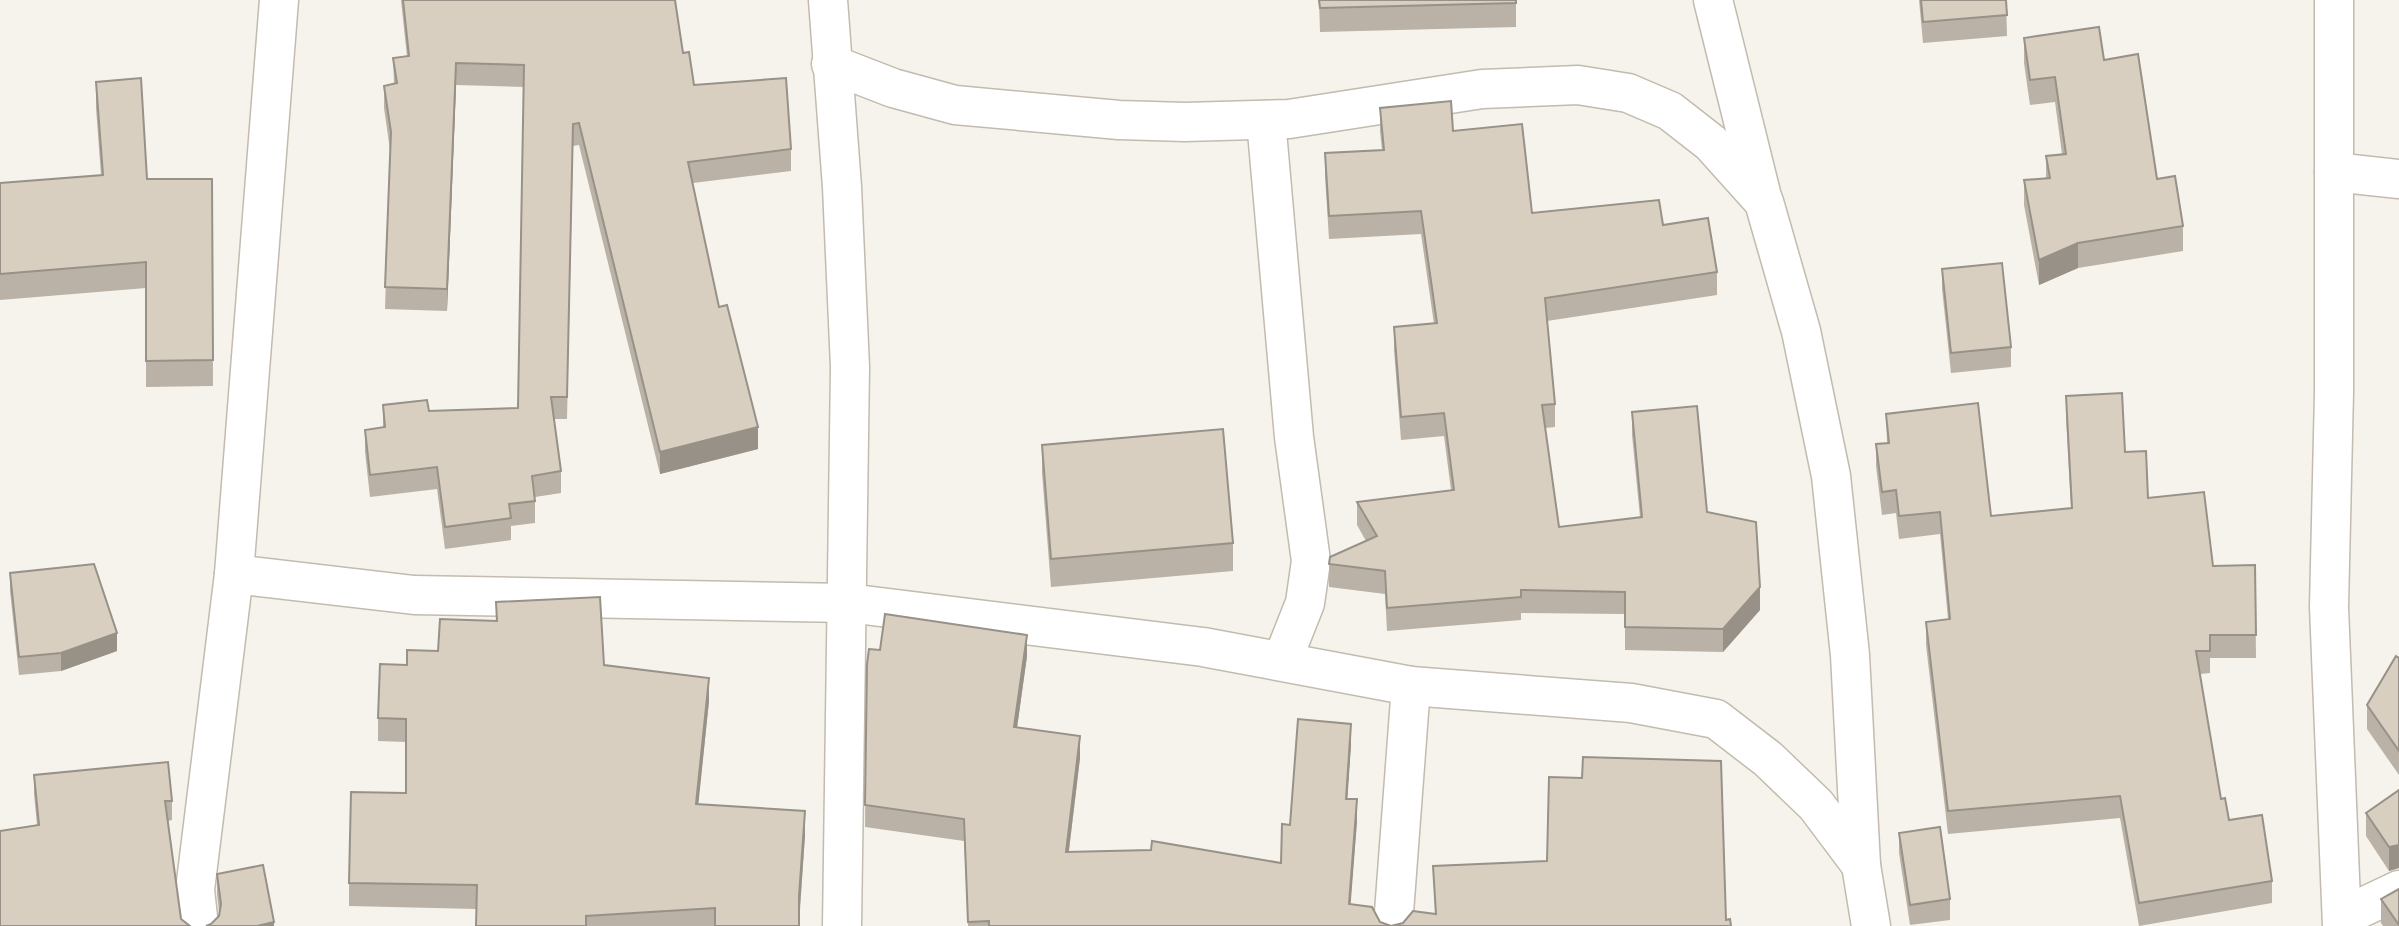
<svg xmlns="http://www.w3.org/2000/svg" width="2399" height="926" font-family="'Exo 2',sans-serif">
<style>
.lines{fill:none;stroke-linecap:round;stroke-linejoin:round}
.street-casing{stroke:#c2bbae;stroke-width:41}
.street{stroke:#fff;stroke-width:38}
.wall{fill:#bab2a6}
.shaded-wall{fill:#979187}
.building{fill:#d8cfc1;stroke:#979187;stroke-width:2}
</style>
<rect width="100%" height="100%" fill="#f6f3ec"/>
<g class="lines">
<defs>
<g id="street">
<path d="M 828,0 L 842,187 L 850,367 L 842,926"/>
<path d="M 1713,0 L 1762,197"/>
<path d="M 2334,0 L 2334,392 L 2329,607 L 2342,926"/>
<path d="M 831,64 L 893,88 L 955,105 L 1119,120 L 1185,122 L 1289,119 L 1482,89 L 1578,85 L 1628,93 L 1670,111 L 1711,143 L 1764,202 L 1801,331 L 1831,476 L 1850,655 L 1861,865 L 1871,926"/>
<path d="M 1266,120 L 1294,437 L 1311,561 L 1305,603 L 1282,661"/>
<path d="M 2334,172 L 2399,179"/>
<path d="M 234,574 L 414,595 L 848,603 L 1203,647 L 1411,686 L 1631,703 L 1716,719 L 1768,759 L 1816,805 L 1861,865"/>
<path d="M 2342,917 L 2399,890"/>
<path d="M 199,926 L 195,890 L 234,574 L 279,0"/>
<path d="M 1393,926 L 1411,686"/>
</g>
</defs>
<use href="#street" class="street-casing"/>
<use href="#street" class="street"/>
</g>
<g class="wall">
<path d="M 401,0 L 675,0 L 683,53 L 694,85 L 791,149 L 791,171 L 693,183 L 719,307 L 758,449 L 660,474 L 579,145 L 573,146 L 567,419 L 554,419 L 561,471 L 561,493 L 535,497 L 535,523 L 511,526 L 511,540 L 445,549 L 437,489 L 370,497 L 365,452 L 365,430 L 383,427 L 383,405 L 429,411 L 518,408 L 524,87 L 456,85 L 447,311 L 385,309 L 390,150 L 384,108 L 384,86 L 394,84 L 393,58 L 407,57 Z"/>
<path d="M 1319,0 L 1516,0 L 1516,27 L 1320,32 Z"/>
<path d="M 1919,0 L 2006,0 L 2007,36 L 1923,43 Z"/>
<path d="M 2024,38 L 2104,60 L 2157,179 L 2183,226 L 2183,251 L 2078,268 L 2039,285 L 2024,205 L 2024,180 L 2046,178 L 2046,156 L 2062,154 L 2055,102 L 2030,105 L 2024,63 Z"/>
<path d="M 96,82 L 147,179 L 212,179 L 213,386 L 146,387 L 146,288 L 0,300 L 0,183 L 101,175 L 96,108 Z"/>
<path d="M 1380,108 L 1453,131 L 1532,213 L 1663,225 L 1717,272 L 1717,295 L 1547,321 L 1555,404 L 1555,427 L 1545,428 L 1559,527 L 1640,517 L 1632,435 L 1632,412 L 1707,512 L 1760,610 L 1723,652 L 1625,650 L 1625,614 L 1521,613 L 1521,620 L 1387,631 L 1385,594 L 1329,587 L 1329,564 L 1366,541 L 1357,525 L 1357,502 L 1451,490 L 1444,436 L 1401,440 L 1394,350 L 1394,327 L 1434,324 L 1421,234 L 1329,239 L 1325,176 L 1325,153 L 1382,150 L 1380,131 Z"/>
<path d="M 1942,269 L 2011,347 L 2011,367 L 1951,373 L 1942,289 Z"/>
<path d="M 2066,396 L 2125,452 L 2148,498 L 2213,566 L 2255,565 L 2256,658 L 2210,658 L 2210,673 L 2200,674 L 2221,799 L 2229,820 L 2272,881 L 2272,903 L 2139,926 L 2120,818 L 1948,834 L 1926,645 L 1926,622 L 1948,619 L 1940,534 L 1899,539 L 1896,513 L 1882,515 L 1876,466 L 1876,444 L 1887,443 L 1886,414 L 1991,516 L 2071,508 L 2066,418 Z"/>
<path d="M 1042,445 L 1233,543 L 1233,571 L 1051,587 L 1042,473 Z"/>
<path d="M 10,573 L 117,651 L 61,671 L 19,675 L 10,591 Z"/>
<path d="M 496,602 L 604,665 L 709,701 L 698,804 L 805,835 L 799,926 L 476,926 L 476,909 L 349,906 L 349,883 L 406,793 L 406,742 L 378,741 L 378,718 L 438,651 L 496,621 Z"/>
<path d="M 1027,656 L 1017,728 L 1080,758 L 1069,851 L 1281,863 L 1290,825 L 1351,745 L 1347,799 L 1357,821 L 1350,904 L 1380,922 L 1391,926 L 1403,923 L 1435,914 L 1433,866 L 1726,920 L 1731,926 L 968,926 L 964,841 L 865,827 L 867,664 Z"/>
<path d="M 2399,658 L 2399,775 L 2367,729 L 2367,705 Z"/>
<path d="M 34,775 L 172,801 L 172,820 L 168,821 L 181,919 L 37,825 L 34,794 Z"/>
<path d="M 2399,790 L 2399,868 L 2389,871 L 2366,836 L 2366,813 Z"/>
<path d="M 1899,833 L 1950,899 L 1950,920 L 1910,925 L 1899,853 Z"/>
<path d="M 217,874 L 274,926 L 211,924 L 219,916 L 219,912 L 217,894 Z"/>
<path d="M 2381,899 L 2399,926 L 2383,926 L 2381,923 Z"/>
</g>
<g class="shaded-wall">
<path d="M 456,63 L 456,85 L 447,311 L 447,289 Z"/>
<path d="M 2078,243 L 2078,268 L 2039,285 L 2039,260 Z"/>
<path d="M 758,427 L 758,449 L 660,474 L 660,452 Z"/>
<path d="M 1760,587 L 1760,610 L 1723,652 L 1723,629 Z"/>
<path d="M 117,633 L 117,651 L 61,671 L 61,653 Z"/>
<path d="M 1027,635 L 1027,656 L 1014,749 L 1014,727 Z"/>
<path d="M 709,678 L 709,701 L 696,827 L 696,804 Z"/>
<path d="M 1351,724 L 1351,745 L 1346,820 L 1346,799 Z"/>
<path d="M 1080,736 L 1080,758 L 1066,873 L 1066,852 Z"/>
<path d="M 1357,799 L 1357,821 L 1349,926 L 1349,904 Z"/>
<path d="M 805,811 L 805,835 L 799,919 L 799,896 Z"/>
<path d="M 2399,845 L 2399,868 L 2389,871 L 2389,847 Z"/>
<path d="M 274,922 L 274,926 L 257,926 Z"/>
</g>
<g class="building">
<path d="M 403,0 L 675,0 L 683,53 L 689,52 L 694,85 L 786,78 L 791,149 L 688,162 L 719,307 L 727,305 L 758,427 L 660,452 L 579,123 L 573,124 L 567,397 L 551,397 L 561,471 L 532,476 L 535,501 L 509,504 L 511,518 L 445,527 L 437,467 L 370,475 L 365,430 L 385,427 L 383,405 L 427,400 L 429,411 L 518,408 L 524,65 L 456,63 L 447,289 L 385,287 L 391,132 L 384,86 L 397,83 L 393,58 L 409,56 Z"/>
<path d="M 1319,0 L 1516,0 L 1516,3 L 1320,8 Z"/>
<path d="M 1921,0 L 2006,0 L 2007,15 L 1923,22 Z"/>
<path d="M 2099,27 L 2104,60 L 2138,54 L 2157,179 L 2175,176 L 2183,226 L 2078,243 L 2039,260 L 2024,180 L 2050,178 L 2046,156 L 2066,154 L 2055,77 L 2030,80 L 2024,38 Z"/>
<path d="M 141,78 L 147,179 L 212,179 L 213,360 L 146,361 L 146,262 L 0,274 L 0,183 L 103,175 L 96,82 Z"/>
<path d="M 1451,101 L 1453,131 L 1522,124 L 1532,213 L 1659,200 L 1663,225 L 1708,218 L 1717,272 L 1545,298 L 1555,404 L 1542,405 L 1559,527 L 1642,517 L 1632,412 L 1697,406 L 1707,512 L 1756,522 L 1760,587 L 1723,629 L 1625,627 L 1625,592 L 1521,590 L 1521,597 L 1387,608 L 1385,571 L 1329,564 L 1330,557 L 1377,536 L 1357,502 L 1454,490 L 1444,413 L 1401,417 L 1394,327 L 1437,323 L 1421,211 L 1329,216 L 1325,153 L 1384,150 L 1380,108 Z"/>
<path d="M 2002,263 L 2011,347 L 1951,353 L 1942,269 Z"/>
<path d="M 2122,393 L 2125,452 L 2146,451 L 2148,498 L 2204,492 L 2213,566 L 2255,565 L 2256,635 L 2210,635 L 2210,651 L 2196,651 L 2221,799 L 2225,798 L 2229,820 L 2262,815 L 2272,881 L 2139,903 L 2120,796 L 1948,811 L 1926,622 L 1950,619 L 1940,512 L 1899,516 L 1896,490 L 1882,492 L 1876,444 L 1889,443 L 1886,414 L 1978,403 L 1991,516 L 2072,508 L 2066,396 Z"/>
<path d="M 1223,429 L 1233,543 L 1051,559 L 1042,445 Z"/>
<path d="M 94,564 L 117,633 L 61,653 L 19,657 L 10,573 Z"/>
<path d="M 600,597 L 604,665 L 709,678 L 696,804 L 805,811 L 799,896 L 799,926 L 715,926 L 715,908 L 586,916 L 586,926 L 476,926 L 477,885 L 349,883 L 351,792 L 406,793 L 406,719 L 378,718 L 380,664 L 407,665 L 407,650 L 438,651 L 440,619 L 497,621 L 496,602 Z"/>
<path d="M 885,614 L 1027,635 L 1014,727 L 1080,736 L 1066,852 L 1151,850 L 1152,841 L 1281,863 L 1282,824 L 1290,825 L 1298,719 L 1351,724 L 1346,799 L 1357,799 L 1349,904 L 1372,907 L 1380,922 L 1391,926 L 1403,923 L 1413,911 L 1436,914 L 1433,866 L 1547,861 L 1549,777 L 1582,778 L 1583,757 L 1721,761 L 1726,920 L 1730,919 L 1731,926 L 989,926 L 989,921 L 968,922 L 964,819 L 865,805 L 867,664 L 869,649 L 880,650 Z"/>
<path d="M 2396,656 L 2399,658 L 2399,751 L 2367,705 Z"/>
<path d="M 168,762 L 172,801 L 165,801 L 181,919 L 190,926 L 0,926 L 0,831 L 39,825 L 34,775 Z"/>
<path d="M 2399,790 L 2399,845 L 2389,847 L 2366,813 Z"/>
<path d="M 1940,827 L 1950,899 L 1910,905 L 1899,833 Z"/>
<path d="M 263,865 L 274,922 L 257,926 L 206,926 L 211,924 L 219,916 L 221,904 L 217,874 Z"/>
<path d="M 2399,889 L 2399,925 L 2381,899 Z"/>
</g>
</svg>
